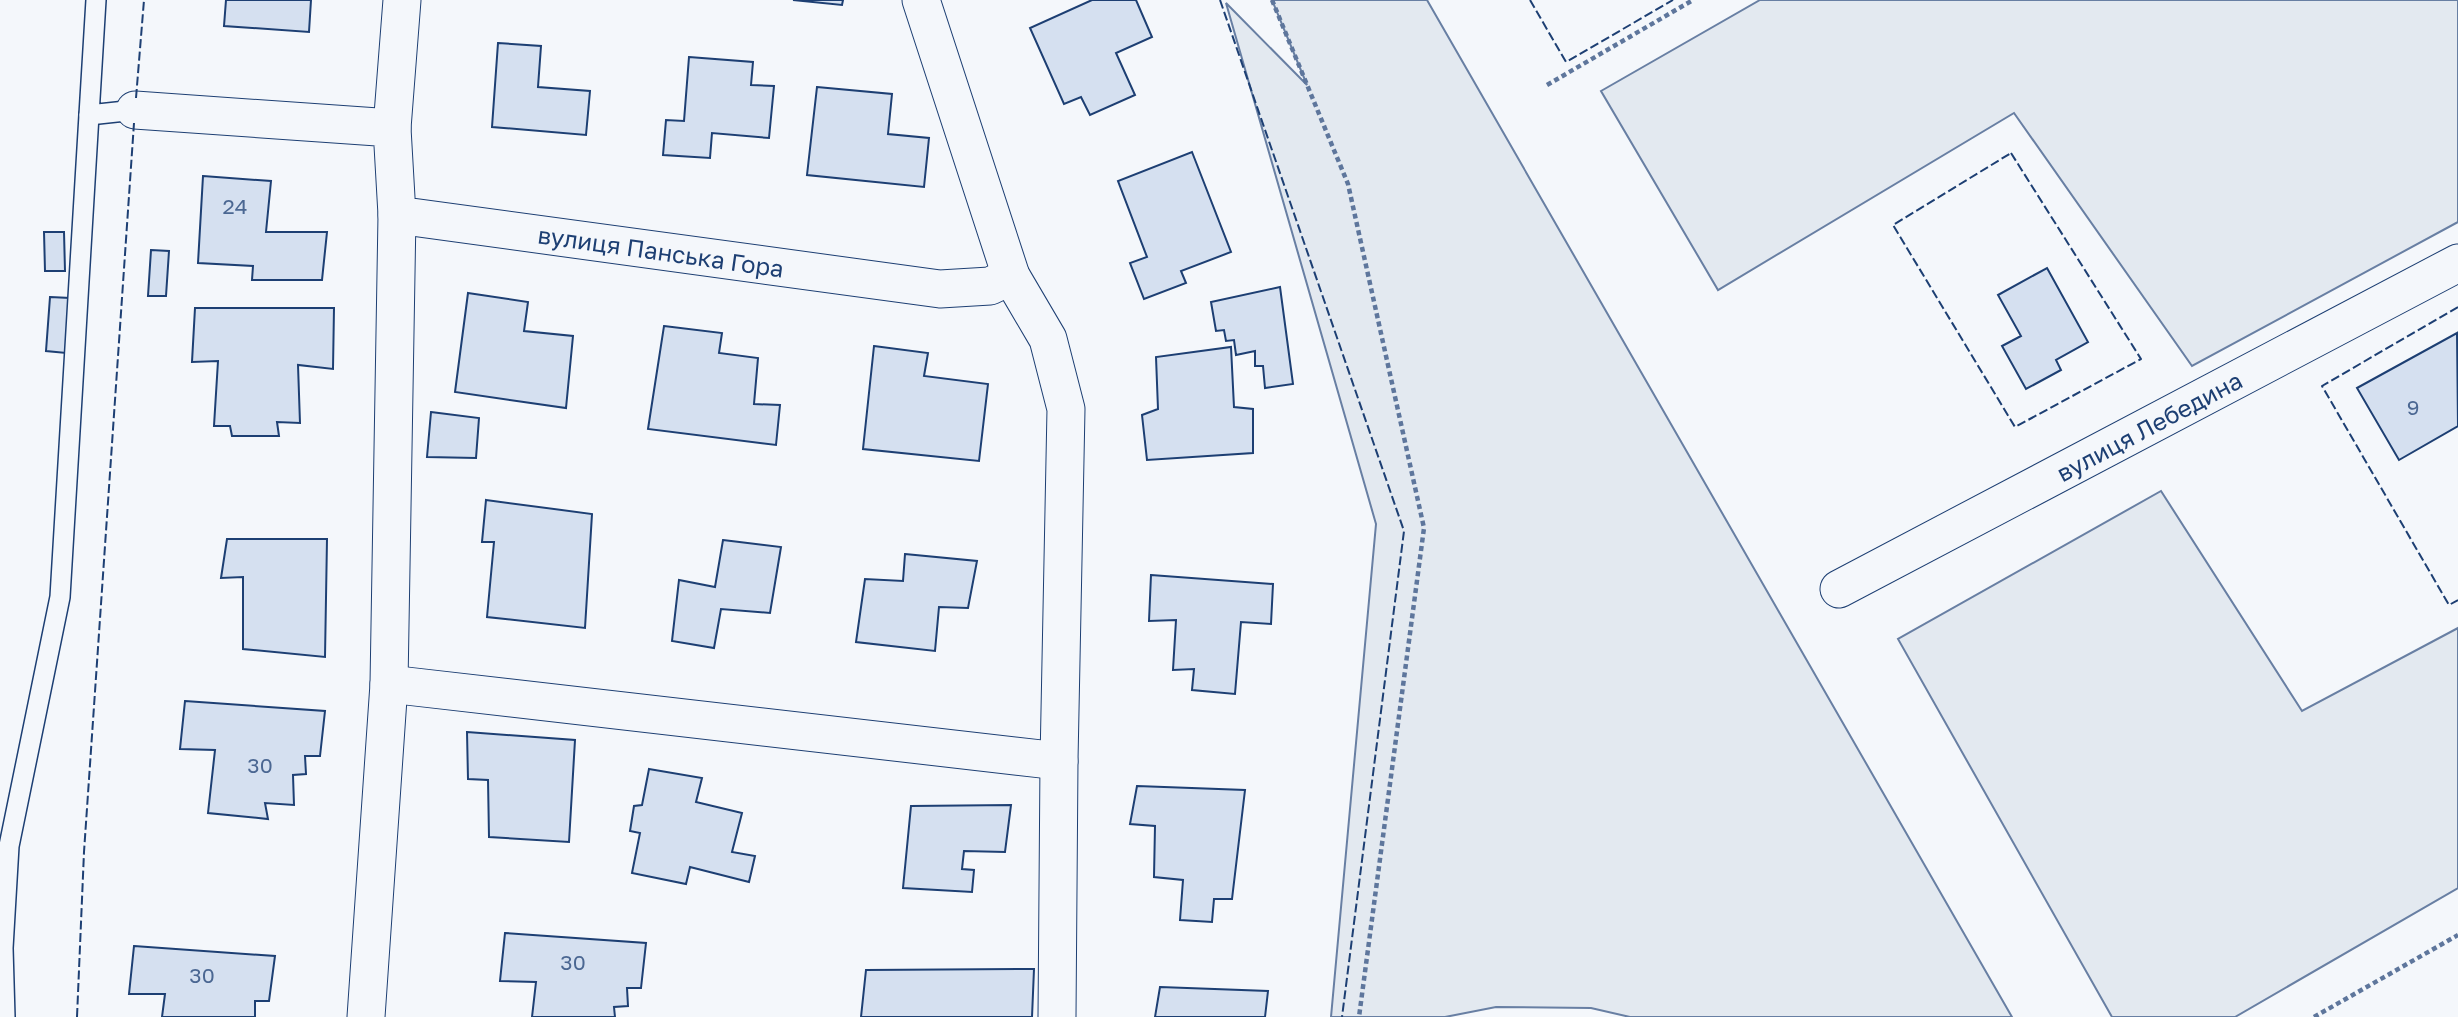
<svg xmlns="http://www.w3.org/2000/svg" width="2458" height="1017" font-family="'Golos Text',sans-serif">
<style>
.green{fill:#e3e9f0;stroke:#687fa3;stroke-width:2}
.building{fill:#d5e0f0;stroke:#1d3f73;stroke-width:2}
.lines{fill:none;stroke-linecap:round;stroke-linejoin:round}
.lane-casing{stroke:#1d3f73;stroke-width:22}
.street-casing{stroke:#1d3f73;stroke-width:39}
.path{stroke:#5e769c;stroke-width:4.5;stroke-dasharray:5 3.5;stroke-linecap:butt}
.lane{stroke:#f4f7fb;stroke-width:19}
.street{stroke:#f4f7fb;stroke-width:37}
.fence{stroke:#1d3f73;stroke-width:2;stroke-dasharray:9 3.5;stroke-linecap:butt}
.labels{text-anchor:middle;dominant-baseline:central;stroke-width:5;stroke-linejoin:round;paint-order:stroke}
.number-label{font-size:21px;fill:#4b6792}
.street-label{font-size:24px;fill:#1d3f73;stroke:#f4f7fb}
</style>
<rect width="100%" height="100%" fill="#f4f7fb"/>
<g class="green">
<path d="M 1272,0 L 1427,0 L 2012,1017 L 1630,1017 L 1591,1008 L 1496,1007 L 1445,1017 L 1331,1017 L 1376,524 L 1226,3 L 1307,85 Z"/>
<path d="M 1760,0 L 2458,0 L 2458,222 L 2192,366 L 2014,113 L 1718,290 L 1601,91 Z"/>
<path d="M 2161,491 L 2302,711 L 2458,628 L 2458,888 L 2235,1017 L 2112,1017 L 1898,639 Z"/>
</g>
<g class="building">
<path d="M 226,0 L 311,0 L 309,32 L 224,26 Z"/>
<path d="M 793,0 L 843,0 L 842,5 Z"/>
<path d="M 1092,0 L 1136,0 L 1152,37 L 1116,53 L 1135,95 L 1090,115 L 1081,97 L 1064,104 L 1030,28 Z"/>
<path d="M 498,43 L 541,46 L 538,87 L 590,91 L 586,135 L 492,127 Z"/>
<path d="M 689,57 L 753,62 L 751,85 L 774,86 L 769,138 L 712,133 L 710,158 L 663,155 L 666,120 L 684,121 Z"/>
<path d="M 817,87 L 892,94 L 888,134 L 929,138 L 924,187 L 807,175 Z"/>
<path d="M 1192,152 L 1231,252 L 1181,271 L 1186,283 L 1144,299 L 1130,263 L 1147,257 L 1118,181 Z"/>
<path d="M 203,176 L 271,181 L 266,232 L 327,232 L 322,280 L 252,280 L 253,266 L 198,263 Z"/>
<path d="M 44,232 L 64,232 L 65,271 L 45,271 Z"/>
<path d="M 151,250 L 169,251 L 166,296 L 148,296 Z"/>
<path d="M 2047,268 L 2088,342 L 2056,360 L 2061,370 L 2026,389 L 2002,346 L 2021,336 L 1998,295 Z"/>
<path d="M 1280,287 L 1293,384 L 1265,388 L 1263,366 L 1255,366 L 1255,351 L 1236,355 L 1234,340 L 1226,341 L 1224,330 L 1216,331 L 1211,302 Z"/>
<path d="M 468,293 L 528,302 L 524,331 L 573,336 L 566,408 L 455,392 Z"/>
<path d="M 50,297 L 70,298 L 66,353 L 46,351 Z"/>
<path d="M 195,308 L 334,308 L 333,369 L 298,365 L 300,423 L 277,422 L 279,436 L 232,436 L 230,426 L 214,426 L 218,361 L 192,362 Z"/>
<path d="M 664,326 L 722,333 L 719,353 L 758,358 L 754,404 L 780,405 L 776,445 L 648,429 Z"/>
<path d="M 2457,333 L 2458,426 L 2399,460 L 2357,388 Z"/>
<path d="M 874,346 L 928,353 L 924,376 L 988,384 L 979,461 L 863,449 Z"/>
<path d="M 1231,347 L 1234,407 L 1253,409 L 1253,453 L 1147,460 L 1142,415 L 1158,409 L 1156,357 Z"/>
<path d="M 431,412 L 479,418 L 476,458 L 427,457 Z"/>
<path d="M 486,500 L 592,514 L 585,628 L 487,617 L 494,542 L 482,542 Z"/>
<path d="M 227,539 L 327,539 L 325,657 L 243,649 L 243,577 L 221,578 Z"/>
<path d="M 723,540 L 781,547 L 770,613 L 721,609 L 714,648 L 672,641 L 679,580 L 715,587 Z"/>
<path d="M 905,554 L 977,561 L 968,608 L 939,607 L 935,651 L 856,642 L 865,579 L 903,581 Z"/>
<path d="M 1151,575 L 1273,584 L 1271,624 L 1241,622 L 1235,694 L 1192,690 L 1194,669 L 1173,670 L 1176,620 L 1149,621 Z"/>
<path d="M 185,701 L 325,711 L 320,756 L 305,756 L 306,774 L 293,775 L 294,805 L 265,803 L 268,819 L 208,813 L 215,750 L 180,749 Z"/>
<path d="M 467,732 L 575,740 L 569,842 L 489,837 L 488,780 L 468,779 Z"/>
<path d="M 649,769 L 702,778 L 696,802 L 742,813 L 732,852 L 755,856 L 749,882 L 690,867 L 686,884 L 632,873 L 640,833 L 630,831 L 634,806 L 642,805 Z"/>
<path d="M 1137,786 L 1245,790 L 1232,899 L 1214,899 L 1212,922 L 1180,920 L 1183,880 L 1154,877 L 1155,826 L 1130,824 Z"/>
<path d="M 1011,805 L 1005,852 L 964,851 L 962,869 L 974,870 L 972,892 L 903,888 L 911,806 Z"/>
<path d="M 505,933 L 646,943 L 641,988 L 627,988 L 628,1006 L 614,1007 L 615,1017 L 532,1017 L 536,982 L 500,981 Z"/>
<path d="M 134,946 L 275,956 L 269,1001 L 255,1001 L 255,1017 L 162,1017 L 165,994 L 129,994 Z"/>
<path d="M 1034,969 L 1032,1017 L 861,1017 L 866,970 Z"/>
<path d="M 1160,987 L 1268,991 L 1265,1017 L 1155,1017 Z"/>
</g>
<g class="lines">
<defs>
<g id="lane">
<path d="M 96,0 L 89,115 L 135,110"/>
<path d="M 5,1017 L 3,948 L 9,846 L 60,597 L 89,115"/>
</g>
<g id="street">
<path d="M 135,110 L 392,128 L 397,215 L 940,289 L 990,286 L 1011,276"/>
<path d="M 392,128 L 402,0"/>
<path d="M 1839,589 L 2458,263"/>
<path d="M 389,684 L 1059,761 L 1066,409 L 1048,339 L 1011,276 L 921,0"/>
<path d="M 366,1017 L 389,684 L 397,215"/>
<path d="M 1057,1017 L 1059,761"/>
</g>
</defs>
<use href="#lane" class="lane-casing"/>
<use href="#street" class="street-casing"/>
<g class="path">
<path d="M 1272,0 L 1348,184 L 1424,528 L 1359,1017"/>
<path d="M 1547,85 L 1693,0"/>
<path d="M 2314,1017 L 2458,935"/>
</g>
<use href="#lane" class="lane"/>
<use href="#street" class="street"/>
<g class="fence">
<path d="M 1220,0 L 1404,531 L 1342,1017"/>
<path d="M 1530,0 L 1566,62 L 1673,0"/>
<path d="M 136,98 L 144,0"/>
<path d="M 2011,153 L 2141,359 L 2015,427 L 1893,225 Z"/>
<path d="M 2458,307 L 2322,386 L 2449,605 L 2458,600"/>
<path d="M 77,1017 L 84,852 L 134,123"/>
</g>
</g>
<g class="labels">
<g class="number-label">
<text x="235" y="206">24</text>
<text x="2413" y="407">9</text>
<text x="260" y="765">30</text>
<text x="573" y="962">30</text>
<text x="202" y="975">30</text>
</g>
<g class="street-label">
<text transform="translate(661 251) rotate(8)">вулиця Панська Гора</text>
<text transform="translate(2149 426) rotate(-28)">вулиця Лебедина</text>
</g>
</g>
</svg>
